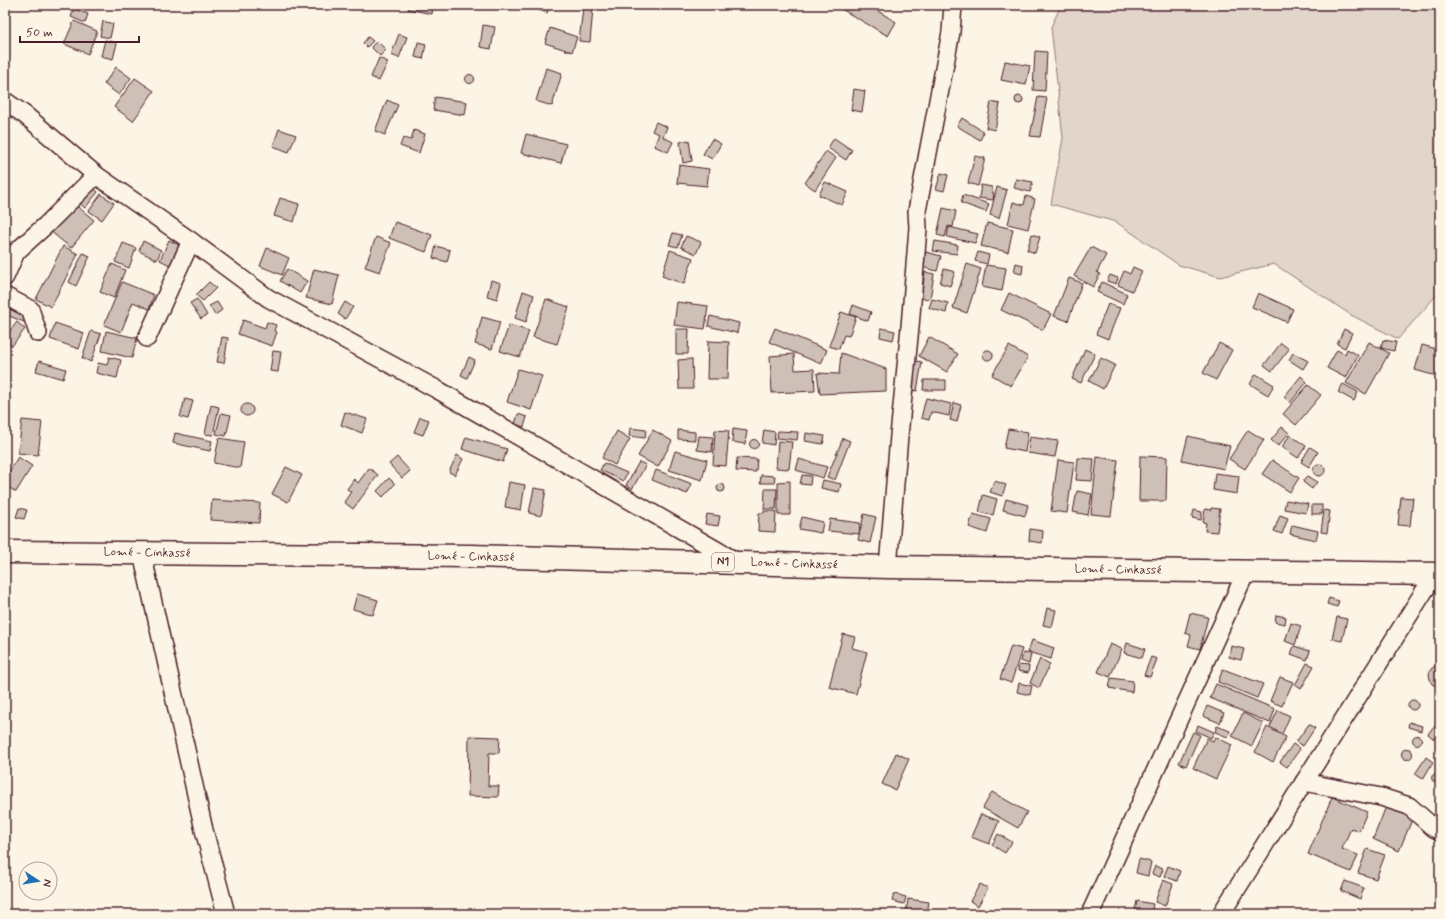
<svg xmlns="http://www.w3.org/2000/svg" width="1445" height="919" font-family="Mynerve,sans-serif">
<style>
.green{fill:#e2d5ca;stroke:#967a7a}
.building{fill:#cfc0b7;stroke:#4a1f2b}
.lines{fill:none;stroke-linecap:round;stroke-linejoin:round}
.minor-casing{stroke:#4a1f2b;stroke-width:20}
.highway-casing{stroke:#4a1f2b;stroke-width:25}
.minor{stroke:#fcf5e5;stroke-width:17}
.highway{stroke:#fcf5e5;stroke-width:22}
.labels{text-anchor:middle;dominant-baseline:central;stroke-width:3;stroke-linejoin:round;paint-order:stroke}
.shield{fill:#fcf5e5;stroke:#7f5f63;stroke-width:1}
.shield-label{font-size:11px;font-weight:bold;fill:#4a1f2b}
.street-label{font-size:12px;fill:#4a1f2b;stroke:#fcf5e5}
</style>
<rect width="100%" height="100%" fill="#fcf5e5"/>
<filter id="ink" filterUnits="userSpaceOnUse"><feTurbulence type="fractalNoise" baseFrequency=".025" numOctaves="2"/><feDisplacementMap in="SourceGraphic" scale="8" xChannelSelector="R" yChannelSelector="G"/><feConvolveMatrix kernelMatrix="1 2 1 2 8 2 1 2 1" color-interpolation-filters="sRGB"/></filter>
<g filter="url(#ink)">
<path class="green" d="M 1061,5 L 1440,5 L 1440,291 L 1398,339 L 1351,315 L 1274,264 L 1220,277 L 1179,265 L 1116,222 L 1051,204 L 1063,138 L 1051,27 Z"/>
<g class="building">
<path d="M 409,5 L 433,5 L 432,14 L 408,9 Z"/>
<path d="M 537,5 L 550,5 L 547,13 L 536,9 Z"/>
<path d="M 837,5 L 868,5 L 896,22 L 888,36 L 836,6 Z"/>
<path d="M 583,8 L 593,9 L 590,42 L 579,41 Z"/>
<path d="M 74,9 L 88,14 L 85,23 L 71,17 Z"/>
<path d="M 74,21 L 97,31 L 88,54 L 64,44 Z"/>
<path d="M 103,21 L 113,24 L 110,38 L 100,36 Z"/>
<path d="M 483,25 L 495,27 L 491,49 L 480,47 Z"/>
<path d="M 550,28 L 577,37 L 572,52 L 545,43 Z"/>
<path d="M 399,34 L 407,37 L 399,58 L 391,55 Z"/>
<path d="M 368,37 L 373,41 L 367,47 L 363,43 Z"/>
<path d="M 105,40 L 117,43 L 113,59 L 101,56 Z"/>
<path d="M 377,41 L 386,50 L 380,56 L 371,47 Z"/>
<path d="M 418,42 L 426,44 L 423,59 L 415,57 Z"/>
<path d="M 1035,51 L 1047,52 L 1045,91 L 1033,90 Z"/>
<path d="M 379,58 L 388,62 L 379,81 L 371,77 Z"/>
<path d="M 1005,61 L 1030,66 L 1026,85 L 1001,80 Z"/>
<path d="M 116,67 L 131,78 L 119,95 L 104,84 Z"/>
<path d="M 546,68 L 562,73 L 552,106 L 536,101 Z"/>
<circle cx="470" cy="79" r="4.5"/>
<path d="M 135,78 L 154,91 L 133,121 L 114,107 Z"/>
<path d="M 854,89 L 865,91 L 862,112 L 851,110 Z"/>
<circle cx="1019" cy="100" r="4"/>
<path d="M 435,97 L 467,102 L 465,115 L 433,110 Z"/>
<path d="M 1038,97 L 1047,98 L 1040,137 L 1030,136 Z"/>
<path d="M 387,100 L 398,105 L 385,135 L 375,131 Z"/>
<path d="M 991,102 L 1000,104 L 995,130 L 986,128 Z"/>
<path d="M 962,118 L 984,132 L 980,140 L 957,126 Z"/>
<path d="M 656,122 L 667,127 L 663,137 L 673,142 L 668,152 L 654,146 L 659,134 L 652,131 Z"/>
<path d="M 279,129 L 296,135 L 289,152 L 273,146 Z"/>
<path d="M 414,130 L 425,134 L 419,153 L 400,146 L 403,138 L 411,140 Z"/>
<path d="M 526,134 L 566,144 L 561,163 L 521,153 Z"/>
<path d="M 834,138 L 852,150 L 846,160 L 828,148 Z"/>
<path d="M 712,139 L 721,144 L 712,159 L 703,154 Z"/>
<path d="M 689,140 L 692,161 L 683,163 L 680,142 Z"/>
<path d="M 826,151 L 836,158 L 815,190 L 805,183 Z"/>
<path d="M 975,156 L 985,158 L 978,186 L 968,183 Z"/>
<path d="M 679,165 L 709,169 L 707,186 L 677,183 Z"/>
<path d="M 941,173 L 948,175 L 944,191 L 936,189 Z"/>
<path d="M 1016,179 L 1033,182 L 1030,192 L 1014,188 Z"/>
<path d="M 825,182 L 848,192 L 842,205 L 819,195 Z"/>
<path d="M 88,184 L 98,192 L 85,208 L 76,200 Z"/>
<path d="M 981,185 L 992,187 L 992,193 L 994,193 L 993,200 L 979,198 Z"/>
<path d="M 997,187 L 1007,190 L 999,218 L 990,215 Z"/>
<path d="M 101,194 L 114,203 L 102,220 L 89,211 Z"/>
<path d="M 963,195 L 989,204 L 986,212 L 961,203 Z"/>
<path d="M 1026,196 L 1035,199 L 1028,229 L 1008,224 L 1013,202 L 1024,205 Z"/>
<path d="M 280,198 L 299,204 L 294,222 L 274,216 Z"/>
<path d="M 73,203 L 94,220 L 71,248 L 50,231 Z"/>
<path d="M 943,208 L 956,211 L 953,227 L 948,226 L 945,237 L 937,235 Z"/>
<path d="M 395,222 L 432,235 L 426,252 L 389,238 Z"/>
<path d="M 987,223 L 1013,229 L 1008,252 L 981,246 Z"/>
<path d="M 949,227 L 978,234 L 975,243 L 947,237 Z"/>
<path d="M 673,233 L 682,235 L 678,247 L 669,245 Z"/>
<path d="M 1032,234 L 1040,237 L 1035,253 L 1027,250 Z"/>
<path d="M 686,236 L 701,242 L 696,254 L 681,247 Z"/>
<path d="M 376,237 L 391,243 L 380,272 L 365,267 Z"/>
<path d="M 169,240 L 179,245 L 170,265 L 160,260 Z"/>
<path d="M 143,241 L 161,250 L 157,260 L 139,251 Z"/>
<path d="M 935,241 L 958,245 L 957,254 L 933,251 Z"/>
<path d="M 123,243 L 136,248 L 129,268 L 115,262 Z"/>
<path d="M 63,246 L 78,254 L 51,307 L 36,299 Z"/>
<path d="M 436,246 L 450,250 L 447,262 L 433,258 Z"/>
<path d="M 1091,247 L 1106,255 L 1097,272 L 1100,274 L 1093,287 L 1074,276 Z"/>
<path d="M 267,248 L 289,258 L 282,275 L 260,266 Z"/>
<path d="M 670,250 L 693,258 L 684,284 L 662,276 Z"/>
<path d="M 926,252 L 941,256 L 937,271 L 922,267 Z"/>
<path d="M 978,252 L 989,255 L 987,264 L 975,261 Z"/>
<path d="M 83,253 L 90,256 L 76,286 L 69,282 Z"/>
<path d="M 1016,263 L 1023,265 L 1022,274 L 1014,272 Z"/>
<path d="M 112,264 L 125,270 L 114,298 L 100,292 Z"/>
<path d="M 967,264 L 981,269 L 967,313 L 953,308 Z"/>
<path d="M 986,265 L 1006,268 L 1002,291 L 982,287 Z"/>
<path d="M 1133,267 L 1142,271 L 1132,291 L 1118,285 L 1124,271 L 1130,274 Z"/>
<path d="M 287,269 L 307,281 L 300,293 L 280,281 Z"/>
<path d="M 314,269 L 339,275 L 332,304 L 306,298 Z"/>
<path d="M 944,269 L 955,272 L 950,286 L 940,283 Z"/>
<path d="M 925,272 L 934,274 L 930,299 L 921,298 Z"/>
<path d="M 1110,275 L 1118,278 L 1116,284 L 1107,281 Z"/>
<path d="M 1069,278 L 1082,283 L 1068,321 L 1054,316 Z"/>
<path d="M 491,280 L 501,283 L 497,299 L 487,296 Z"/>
<path d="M 122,282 L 154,295 L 149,309 L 133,302 L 121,332 L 104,325 Z"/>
<path d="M 209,282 L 216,288 L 203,301 L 196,295 Z"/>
<path d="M 1102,282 L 1127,294 L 1123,304 L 1097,292 Z"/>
<path d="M 523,291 L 534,295 L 526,322 L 515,318 Z"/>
<path d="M 1009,293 L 1051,314 L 1043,330 L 1001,310 Z"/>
<path d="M 1258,293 L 1293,309 L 1287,322 L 1252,307 Z"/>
<path d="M 197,299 L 207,315 L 201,319 L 190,303 Z"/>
<path d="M 546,299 L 569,307 L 557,344 L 533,337 Z"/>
<path d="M 932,299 L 948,303 L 946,313 L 929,308 Z"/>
<path d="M 217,302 L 222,310 L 215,315 L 209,306 Z"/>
<path d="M 345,302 L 353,307 L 345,319 L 338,314 Z"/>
<path d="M 677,302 L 708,306 L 705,329 L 674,325 Z"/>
<path d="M 1108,304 L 1120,308 L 1108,339 L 1096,334 Z"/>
<path d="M 853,305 L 871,312 L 868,321 L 850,314 Z"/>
<path d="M 11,306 L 28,313 L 24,322 L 7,315 Z"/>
<path d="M 841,312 L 856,317 L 849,336 L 844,335 L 839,349 L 829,346 Z"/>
<path d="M 710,316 L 739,323 L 737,333 L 708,326 Z"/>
<path d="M 482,317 L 500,322 L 492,349 L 475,344 Z"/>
<path d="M 243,320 L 265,328 L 267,322 L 276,325 L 274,331 L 277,332 L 272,346 L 238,334 Z"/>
<path d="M 17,322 L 25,329 L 12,346 L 5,340 L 5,337 Z"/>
<path d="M 55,323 L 84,333 L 79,349 L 50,339 Z"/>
<path d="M 509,325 L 529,331 L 520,357 L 500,351 Z"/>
<path d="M 775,328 L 827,350 L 821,364 L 769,342 Z"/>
<path d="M 881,328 L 895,331 L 893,340 L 880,337 Z"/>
<path d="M 676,329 L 689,329 L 688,354 L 676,354 Z"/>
<path d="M 1344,329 L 1352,333 L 1345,348 L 1337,344 Z"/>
<path d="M 91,331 L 101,334 L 91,362 L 82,358 Z"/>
<path d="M 106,331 L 137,338 L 132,358 L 102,351 Z"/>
<path d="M 222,337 L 228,338 L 224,363 L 217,362 Z"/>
<path d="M 929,337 L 958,354 L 947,372 L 919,356 Z"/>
<path d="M 1383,340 L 1396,342 L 1394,351 L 1381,348 Z"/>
<path d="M 708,341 L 729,342 L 728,379 L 707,379 Z"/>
<path d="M 1369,342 L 1389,353 L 1366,394 L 1346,383 Z"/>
<path d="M 1219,343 L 1232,350 L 1216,380 L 1203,373 Z"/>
<path d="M 1281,343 L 1289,349 L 1272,371 L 1264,365 Z"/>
<path d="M 1422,345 L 1440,350 L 1440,377 L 1415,370 Z"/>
<path d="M 1009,346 L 1028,357 L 1011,386 L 992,375 Z"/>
<path d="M 1085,349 L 1095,354 L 1081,383 L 1072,379 Z"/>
<path d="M 1347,349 L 1358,355 L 1346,378 L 1327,368 L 1337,350 L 1345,354 Z"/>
<circle cx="988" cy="355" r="5"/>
<path d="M 273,351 L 281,352 L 278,372 L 270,371 Z"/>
<path d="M 841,353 L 886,369 L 886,391 L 820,394 L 817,373 L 839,374 Z"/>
<path d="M 1293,353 L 1308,361 L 1303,369 L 1289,360 Z"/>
<path d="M 794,354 L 795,370 L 814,369 L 815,391 L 772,393 L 770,356 Z"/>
<path d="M 109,357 L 121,360 L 117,378 L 96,373 L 98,363 L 107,365 Z"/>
<path d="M 469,357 L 475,360 L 467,378 L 461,375 Z"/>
<path d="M 1101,358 L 1115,365 L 1103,389 L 1089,381 Z"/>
<path d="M 692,359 L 693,389 L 679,389 L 678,360 Z"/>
<path d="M 911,360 L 922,362 L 917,391 L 906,389 Z"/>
<path d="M 39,361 L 66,369 L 63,379 L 36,371 Z"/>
<path d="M 518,369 L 542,376 L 531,410 L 507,402 Z"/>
<path d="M 1256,374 L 1274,385 L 1268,395 L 1250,384 Z"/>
<path d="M 1301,376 L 1307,382 L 1290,403 L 1284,397 Z"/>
<path d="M 924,380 L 946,380 L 946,390 L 923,390 Z"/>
<path d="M 1343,384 L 1358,392 L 1354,401 L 1338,392 Z"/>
<path d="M 1308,385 L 1321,395 L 1296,425 L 1283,414 Z"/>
<path d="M 926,398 L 951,404 L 949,416 L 931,412 L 929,420 L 921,418 Z"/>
<path d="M 185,399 L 193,401 L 188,419 L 180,417 Z"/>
<path d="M 954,403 L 961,405 L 957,422 L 950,420 Z"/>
<circle cx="247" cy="410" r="6"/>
<path d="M 211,405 L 219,407 L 213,435 L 205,434 Z"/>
<path d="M 345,412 L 367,419 L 362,433 L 341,425 Z"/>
<path d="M 221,413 L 231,415 L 226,436 L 216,434 Z"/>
<path d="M 518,414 L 527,417 L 524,427 L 515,424 Z"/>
<path d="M 420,417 L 429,420 L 423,435 L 414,432 Z"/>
<path d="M 22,420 L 42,422 L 38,455 L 18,453 Z"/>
<path d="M 1282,427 L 1289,433 L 1278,446 L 1271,440 Z"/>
<path d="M 630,428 L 646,430 L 645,438 L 629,436 Z"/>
<path d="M 733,429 L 747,431 L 745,444 L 732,442 Z"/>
<path d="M 1008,429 L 1028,432 L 1025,452 L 1004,448 Z"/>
<path d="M 653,430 L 672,441 L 658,467 L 638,456 Z"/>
<path d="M 678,430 L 695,432 L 695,440 L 678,439 Z"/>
<path d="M 715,430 L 729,431 L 726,466 L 713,465 Z"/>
<path d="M 764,430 L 775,432 L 774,445 L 762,443 Z"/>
<path d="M 1248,430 L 1264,440 L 1245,469 L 1229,459 Z"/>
<path d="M 617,431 L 630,439 L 615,465 L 602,458 Z"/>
<path d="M 778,431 L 798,432 L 797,440 L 777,438 Z"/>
<path d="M 175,433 L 212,441 L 210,451 L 173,443 Z"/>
<path d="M 806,433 L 825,436 L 823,444 L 805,441 Z"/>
<path d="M 1290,435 L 1306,446 L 1298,458 L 1282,447 Z"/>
<path d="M 699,436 L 713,437 L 712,452 L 697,450 Z"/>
<path d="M 1188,436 L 1230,446 L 1224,469 L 1182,460 Z"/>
<path d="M 466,437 L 507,449 L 503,462 L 462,449 Z"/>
<path d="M 1030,437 L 1058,441 L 1055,457 L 1028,453 Z"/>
<path d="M 219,438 L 244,442 L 240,468 L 214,463 Z"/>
<path d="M 843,438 L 850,441 L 835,480 L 827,477 Z"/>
<circle cx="754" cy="444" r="4.5"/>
<path d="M 778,441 L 792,442 L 789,469 L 776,468 Z"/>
<path d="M 1310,447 L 1318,452 L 1309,467 L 1301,462 Z"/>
<path d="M 675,451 L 707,460 L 702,480 L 669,470 Z"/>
<path d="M 457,455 L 463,459 L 455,475 L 449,472 Z"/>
<path d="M 1140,456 L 1167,457 L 1166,501 L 1139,501 Z"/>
<path d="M 18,457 L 32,466 L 16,492 L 5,485 L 5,478 Z"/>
<path d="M 397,457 L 410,471 L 402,478 L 389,464 Z"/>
<path d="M 1097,457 L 1118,460 L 1111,516 L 1091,514 Z"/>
<path d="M 737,458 L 757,459 L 756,472 L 736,471 Z"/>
<path d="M 1078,458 L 1094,459 L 1092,481 L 1076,480 Z"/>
<path d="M 799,459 L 827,467 L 823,478 L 796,470 Z"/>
<path d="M 1058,460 L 1074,462 L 1067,513 L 1051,511 Z"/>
<path d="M 1272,460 L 1299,478 L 1290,492 L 1262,474 Z"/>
<path d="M 639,462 L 646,465 L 632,489 L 626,485 Z"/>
<path d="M 604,463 L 627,473 L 623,481 L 600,470 Z"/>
<circle cx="1319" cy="470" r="6"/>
<path d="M 286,467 L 302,475 L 288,502 L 272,494 Z"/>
<path d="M 369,468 L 378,475 L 353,509 L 344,502 L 351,492 L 347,489 L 354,479 L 358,483 Z"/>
<path d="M 656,470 L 692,484 L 687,494 L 652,480 Z"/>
<path d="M 1215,473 L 1239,476 L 1237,494 L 1213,490 Z"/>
<path d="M 761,475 L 775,476 L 774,483 L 760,483 Z"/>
<path d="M 802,475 L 811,476 L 810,485 L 800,484 Z"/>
<path d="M 1307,476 L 1317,482 L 1312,489 L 1303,482 Z"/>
<path d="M 389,478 L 395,484 L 383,497 L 377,491 Z"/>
<path d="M 823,480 L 841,484 L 839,492 L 821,488 Z"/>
<path d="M 790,481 L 790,515 L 778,515 L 778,482 Z"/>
<path d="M 995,481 L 1006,485 L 1002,496 L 990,492 Z"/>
<path d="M 509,482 L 525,485 L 521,510 L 505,507 Z"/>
<circle cx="721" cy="488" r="4"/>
<path d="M 534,488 L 546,490 L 541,516 L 529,513 Z"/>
<path d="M 765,489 L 777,489 L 776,509 L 764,509 Z"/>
<path d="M 1077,491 L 1092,494 L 1088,515 L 1073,512 Z"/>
<path d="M 983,495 L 997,499 L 993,515 L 979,512 Z"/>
<path d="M 1401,497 L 1413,498 L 1410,526 L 1398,525 Z"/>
<path d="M 1006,499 L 1028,505 L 1025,516 L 1003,510 Z"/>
<path d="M 212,500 L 260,503 L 259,523 L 210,520 Z"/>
<path d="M 1286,500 L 1308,504 L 1306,513 L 1284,509 Z"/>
<rect x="1312" y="505" width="10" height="9"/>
<path d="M 19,508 L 27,510 L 24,519 L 16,517 Z"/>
<path d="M 1211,508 L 1220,509 L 1217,532 L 1205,531 L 1206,523 L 1203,522 L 1205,509 L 1211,510 Z"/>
<path d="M 1194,510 L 1202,512 L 1201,520 L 1192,518 Z"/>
<path d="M 1324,510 L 1330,511 L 1327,533 L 1321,532 Z"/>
<path d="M 764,511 L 776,511 L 775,532 L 758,531 L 759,513 L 764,513 Z"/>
<path d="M 707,514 L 720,516 L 718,526 L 705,524 Z"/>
<path d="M 864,514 L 876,517 L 870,543 L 858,540 Z"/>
<path d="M 973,514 L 991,519 L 987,533 L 969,527 Z"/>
<path d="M 1280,515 L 1288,518 L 1282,534 L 1274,531 Z"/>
<path d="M 802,517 L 823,522 L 821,533 L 799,529 Z"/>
<path d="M 830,519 L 860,523 L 859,534 L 828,531 Z"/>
<path d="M 1292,525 L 1318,531 L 1316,540 L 1290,534 Z"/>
<path d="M 1030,529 L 1043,531 L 1042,543 L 1029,541 Z"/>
<path d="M 357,594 L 378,600 L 373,615 L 353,609 Z"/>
<path d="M 1329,598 L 1339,601 L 1337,607 L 1327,604 Z"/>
<path d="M 1047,608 L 1056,610 L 1052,627 L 1043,625 Z"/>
<path d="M 1190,613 L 1208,617 L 1200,649 L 1188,646 L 1191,635 L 1185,633 Z"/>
<path d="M 1276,615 L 1286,617 L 1285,624 L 1275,622 Z"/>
<path d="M 1337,617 L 1347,619 L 1342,641 L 1332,639 Z"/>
<path d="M 1291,623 L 1301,626 L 1295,645 L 1285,641 Z"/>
<path d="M 843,634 L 855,637 L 852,648 L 867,652 L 856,694 L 829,687 Z"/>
<path d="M 1032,640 L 1054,648 L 1051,659 L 1028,652 Z"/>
<path d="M 1127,643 L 1145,649 L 1142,658 L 1124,653 Z"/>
<path d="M 1110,644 L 1122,649 L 1110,677 L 1098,672 Z"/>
<path d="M 1011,646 L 1022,649 L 1011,683 L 1000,679 Z"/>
<path d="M 1231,646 L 1244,649 L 1241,660 L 1229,657 Z"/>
<path d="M 1294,646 L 1310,651 L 1307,660 L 1291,654 Z"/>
<path d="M 1023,653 L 1031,654 L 1029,664 L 1021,661 Z"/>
<path d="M 1151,657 L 1157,659 L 1150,677 L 1144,675 Z"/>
<path d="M 1040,659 L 1050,664 L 1039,688 L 1030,683 Z"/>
<path d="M 1307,663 L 1314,666 L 1301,689 L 1295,685 Z"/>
<path d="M 1019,665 L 1029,666 L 1028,673 L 1018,671 Z"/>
<path d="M 1440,665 L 1440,688 L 1432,684 L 1430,679 L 1429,674 L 1431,669 L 1435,666 Z"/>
<path d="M 1223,669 L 1263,684 L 1257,698 L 1218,682 Z"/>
<path d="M 1280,677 L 1293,682 L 1282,706 L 1270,701 Z"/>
<path d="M 1111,678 L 1133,681 L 1132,692 L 1109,688 Z"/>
<path d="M 1019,683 L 1032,686 L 1030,695 L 1017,692 Z"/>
<path d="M 1216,684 L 1275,709 L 1270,723 L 1210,698 Z"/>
<circle cx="1413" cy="705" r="5"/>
<path d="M 1207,706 L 1224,713 L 1220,723 L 1203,716 Z"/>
<path d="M 1278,710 L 1290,716 L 1282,734 L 1270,727 Z"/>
<path d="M 1243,713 L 1263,723 L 1252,746 L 1232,736 Z"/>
<path d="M 1409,722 L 1422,726 L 1421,731 L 1408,727 Z"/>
<path d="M 1309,724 L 1315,728 L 1303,746 L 1296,742 Z"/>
<path d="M 1198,725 L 1214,732 L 1211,738 L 1196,731 Z"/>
<path d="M 1217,726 L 1230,731 L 1228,737 L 1215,732 Z"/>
<path d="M 1434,726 L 1440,731 L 1434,739 L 1428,734 Z"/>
<path d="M 1267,727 L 1286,737 L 1273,762 L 1255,752 Z"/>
<path d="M 1193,732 L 1200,735 L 1186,766 L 1179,763 Z"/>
<circle cx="1417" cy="740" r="4.5"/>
<path d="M 469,736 L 500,737 L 499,753 L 489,753 L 488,786 L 499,786 L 498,797 L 468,796 Z"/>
<path d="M 1215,737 L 1232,745 L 1216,779 L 1193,768 L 1207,738 L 1213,741 Z"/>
<path d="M 1293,744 L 1300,749 L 1287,767 L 1280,762 Z"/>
<circle cx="1407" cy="754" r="5.5"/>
<path d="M 896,753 L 909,759 L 895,790 L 882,784 Z"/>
<path d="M 1426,757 L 1433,762 L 1423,779 L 1415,774 Z"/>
<circle cx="1435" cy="778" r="3.5"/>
<path d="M 992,792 L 1027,812 L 1018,828 L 983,808 Z"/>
<path d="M 1332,797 L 1367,812 L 1359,831 L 1351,828 L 1342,849 L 1358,855 L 1351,872 L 1308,854 Z"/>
<path d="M 1387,804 L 1414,815 L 1399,851 L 1373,839 Z"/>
<path d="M 1438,807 L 1440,808 L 1440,821 L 1433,818 Z"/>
<path d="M 981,814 L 999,821 L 989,844 L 971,837 Z"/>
<path d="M 998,834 L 1012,842 L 1005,853 L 992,845 Z"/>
<path d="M 1367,849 L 1385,855 L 1376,879 L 1358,873 Z"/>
<path d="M 1139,859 L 1151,862 L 1148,876 L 1136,873 Z"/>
<path d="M 1155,866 L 1163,869 L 1160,877 L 1152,874 Z"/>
<path d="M 1168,866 L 1180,871 L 1177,881 L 1164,876 Z"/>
<path d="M 1163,880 L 1173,884 L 1165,906 L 1155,902 Z"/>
<path d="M 1345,881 L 1364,888 L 1360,899 L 1341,891 Z"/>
<path d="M 980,884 L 988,888 L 978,906 L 970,901 Z"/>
<path d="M 894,894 L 906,897 L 904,904 L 892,901 Z"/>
<path d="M 908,899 L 929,902 L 927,914 L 906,914 Z"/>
<path d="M 1137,901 L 1153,904 L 1151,914 L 1135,910 Z"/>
</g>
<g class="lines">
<defs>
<g id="minor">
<path d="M 5,101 L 25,115 L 96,175 L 191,241 L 268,298 L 438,390 L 739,563"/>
<path d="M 5,277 L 16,252 L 46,225 L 96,175"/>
<path d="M 5,296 L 30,309 L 38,333"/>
<path d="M 147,338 L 191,241"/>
<path d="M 142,553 L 204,830 L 226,914"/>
<path d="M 888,567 L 899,436 L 910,327 L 918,228 L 917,211 L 951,32 L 953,5"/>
<path d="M 1304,782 L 1381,797 L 1409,806 L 1434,828 L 1440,831"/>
<path d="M 1090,914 L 1246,572"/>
<path d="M 1221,914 L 1435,574"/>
</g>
<path id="highway" d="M 5,552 L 471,556 L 888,567 L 1440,574"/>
</defs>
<use href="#minor" class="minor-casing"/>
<use href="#highway" class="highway-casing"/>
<use href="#minor" class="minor"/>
<use href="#highway" class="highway"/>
</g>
</g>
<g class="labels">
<rect class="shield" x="712" y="553" width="22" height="18" rx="3"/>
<g class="shield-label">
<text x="723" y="562">N1</text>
</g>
<g class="street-label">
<text transform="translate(147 553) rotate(1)">Lomé - Cinkassé</text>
<text transform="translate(471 557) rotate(1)">Lomé - Cinkassé</text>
<text transform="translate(794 564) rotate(2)">Lomé - Cinkassé</text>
<text transform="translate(1118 570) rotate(1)">Lomé - Cinkassé</text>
</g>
</g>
<rect width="1445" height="919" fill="none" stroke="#fcf5e5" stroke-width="20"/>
<rect x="10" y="10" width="1425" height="899" fill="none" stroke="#4a1f2b" stroke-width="1.5" filter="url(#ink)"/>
<g transform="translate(38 881) rotate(102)"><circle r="19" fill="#fcf5e5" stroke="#b59f9b"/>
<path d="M0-3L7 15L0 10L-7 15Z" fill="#1f6fb2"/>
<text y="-6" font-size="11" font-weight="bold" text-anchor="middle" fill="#4a1f2b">N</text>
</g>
<path d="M20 36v6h119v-6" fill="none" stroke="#4a1f2b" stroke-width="2"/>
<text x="26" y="36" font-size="12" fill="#4a1f2b" stroke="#fcf5e5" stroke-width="3" paint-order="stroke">50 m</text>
</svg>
